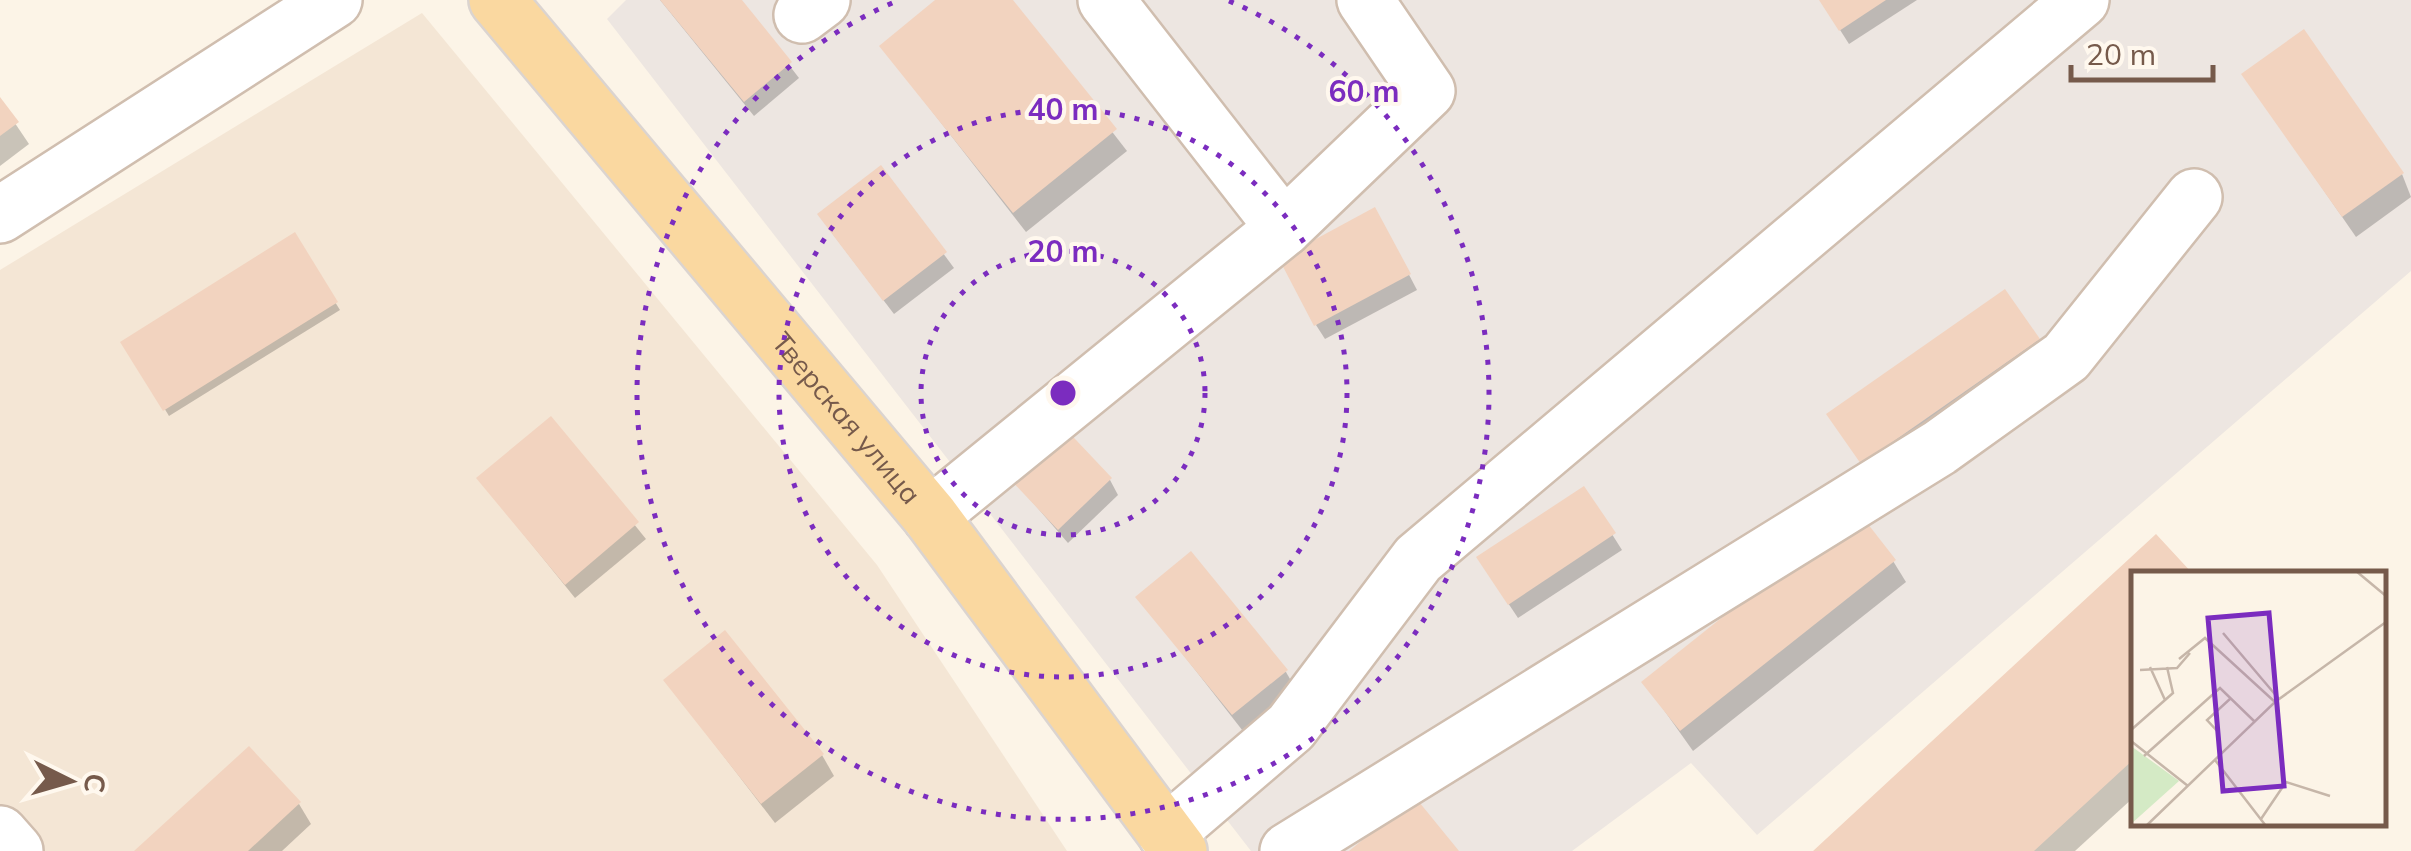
<svg xmlns="http://www.w3.org/2000/svg" width="2411" height="851" font-family="Mulish,sans-serif">
<style>
.residential{fill:#f4e6d5}
.industrial{fill:#ede6e1}
.shadow{fill:#0003}
.building{fill:#f2d3bf}
.lines{fill:none;stroke-linecap:round;stroke-linejoin:round}
.minor-casing{stroke:#d0beaf;stroke-width:60}
.major-casing{stroke:#dbd4d0;stroke-width:60}
.minor{stroke:#fff;stroke-width:55}
.major{stroke:#fad8a0;stroke-width:55}
.ring{fill:none;stroke:#7b2cbf;stroke-width:5;stroke-dasharray:5 10}
.labels{text-anchor:middle;dominant-baseline:central;stroke-width:8;stroke-linejoin:round;paint-order:stroke}
.street-label{font-size:28px;fill:#765a4b;stroke:#fff8ee}
.inset-road{fill:none;stroke:#c6b6a9;stroke-width:2.5}
.view{fill:#7b2cbf;fill-opacity:0.15;stroke:#7b2cbf;stroke-width:5}
.inset-edge{fill:none;stroke:#765a4b;stroke-width:5}
.centre{fill:#7b2cbf;stroke:#fff8ee;stroke-width:5}
.ring-label{font-size:30px;text-anchor:middle;font-weight:bold;fill:#7b2cbf;stroke:#fff8ee;stroke-width:8;stroke-linejoin:round;paint-order:stroke}
</style>
<rect width="100%" height="100%" fill="#fcf4e7"/>
<path class="residential" d="M 422,13 L 877,565 L 1067,851 L 0,851 L 0,270 Z"/>
<path class="industrial" d="M 626,0 L 2411,0 L 2411,271 L 1757,835 L 1691,763 L 1572,851 L 1251,851 L 607,19 Z"/>
<g class="shadow">
<path d="M 660,0 L 739,0 L 799,78 L 754,116 Z"/>
<path d="M 939,0 L 1010,0 L 1127,151 L 1026,232 L 882,47 Z"/>
<path d="M 1821,0 L 1917,0 L 1849,44 Z"/>
<path d="M 2244,75 L 2402,174 L 2411,197 L 2356,237 Z"/>
<path d="M 0,101 L 29,144 L 0,166 Z"/>
<path d="M 880,168 L 954,268 L 894,314 L 829,229 Z"/>
<path d="M 1383,225 L 1417,290 L 1325,339 L 1316,325 Z"/>
<path d="M 294,236 L 340,310 L 169,416 L 124,342 Z"/>
<path d="M 2037,340 L 2050,361 L 1875,484 L 1829,415 Z"/>
<path d="M 550,420 L 646,539 L 575,598 L 479,479 Z"/>
<path d="M 1008,474 L 1110,480 L 1118,495 L 1068,543 Z"/>
<path d="M 1584,490 L 1622,550 L 1518,618 L 1488,573 Z"/>
<path d="M 1893,561 L 1906,582 L 1693,751 L 1644,682 Z"/>
<path d="M 2134,574 L 2134,797 L 2075,851 L 1817,851 Z"/>
<path d="M 1139,598 L 1286,672 L 1298,693 L 1246,735 Z"/>
<path d="M 666,681 L 822,755 L 834,776 L 775,823 Z"/>
<path d="M 299,804 L 311,824 L 282,851 L 138,851 Z"/>
</g>
<g class="building">
<path d="M 660,0 L 742,0 L 792,62 L 744,102 Z"/>
<path d="M 935,0 L 1013,0 L 1117,129 L 1013,213 L 879,46 Z"/>
<path d="M 1819,0 L 1886,0 L 1839,31 Z"/>
<path d="M 2304,29 L 2404,173 L 2342,217 L 2241,74 Z"/>
<path d="M 0,97 L 19,122 L 0,136 Z"/>
<path d="M 881,165 L 947,252 L 883,301 L 817,214 Z"/>
<path d="M 1375,207 L 1411,274 L 1314,326 L 1279,259 Z"/>
<path d="M 295,232 L 338,302 L 163,411 L 120,342 Z"/>
<path d="M 2005,289 L 2040,339 L 1861,464 L 1826,414 Z"/>
<path d="M 551,416 L 639,522 L 565,585 L 476,478 Z"/>
<path d="M 1059,422 L 1112,478 L 1058,530 L 1005,474 Z"/>
<path d="M 1584,486 L 1616,533 L 1508,605 L 1476,557 Z"/>
<path d="M 1857,510 L 1896,560 L 1680,731 L 1641,682 Z"/>
<path d="M 2156,534 L 2193,574 L 2134,574 L 2134,759 L 2034,851 L 1813,851 Z"/>
<path d="M 1191,551 L 1288,670 L 1232,715 L 1135,597 Z"/>
<path d="M 725,630 L 824,754 L 761,804 L 663,680 Z"/>
<path d="M 249,746 L 301,802 L 248,851 L 134,851 Z"/>
<path d="M 1415,797 L 1459,851 L 1349,851 Z"/>
</g>
<g class="lines">
<defs>
<g id="minor">
<path d="M 1106,0 L 1284,228"/>
<path d="M 802,15 L 822,0"/>
<path d="M 0,215 L 334,0"/>
<path d="M 930,516 L 1284,228 L 1427,91 L 1365,0"/>
<path d="M 0,834 L 15,851"/>
<path d="M 1166,834 L 1291,727 L 1418,559 L 2081,0"/>
<path d="M 1288,851 L 1939,448 L 2066,357 L 2194,197"/>
</g>
<g id="major">
<path id="s1" d="M 497,0 L 930,516 L 1179,851"/>
</g>
</defs>
<use href="#minor" class="minor-casing"/>
<use href="#major" class="major-casing"/>
<use href="#minor" class="minor"/>
<use href="#major" class="major"/>
</g>
<g class="ring">
<circle cx="1063" cy="393" r="142"/>
<circle cx="1063" cy="393" r="284"/>
<path d="M1229 1A426 426 0 1 1 897 1"/>
</g>
<g class="labels">
<g class="street-label">
<text stroke="none"><textPath href="#s1" startOffset="545">Тверская улица</textPath></text>
</g>
</g>
<g transform="translate(2131 571)">
<rect width="255" height="255" fill="#fcf4e7"/>
<path d="M 0,175 L 48,210 L 0,253 Z" fill="#d4eac5"/>
<path class="inset-road" d="M 225,0 L 255,25M 92,62 L 148,128M 48,88 L 74,67 L 144,131M 19,96 L 34,129M 9,99 L 46,97 L 59,82M 0,159 L 42,122 L 36,96M 88,162 L 76,149 L 100,127M 0,170 L 57,215M 13,185 L 89,117 L 123,150M 84,189 L 135,255M 130,248 L 155,211 L 199,225M 15,255 L 144,131 L 255,51"/>
<path class="view" d="M 138,42 L 153,215 L 92,220 L 77,47 Z"/>
<rect width="255" height="255" class="inset-edge"/>
</g>
<circle cx="1063" cy="393" r="15" class="centre"/>
<g class="ring-label">
<text x="1364" y="102">60 m</text>
<text x="1063" y="120">40 m</text>
<text x="1063" y="262">20 m</text>
</g>
<g transform="translate(70 781) rotate(95)" stroke="#fff8ee" stroke-width="8" paint-order="stroke">
<path d="M0-8L18 38L0 25L-18 38Z" fill="#765a4b"/>
<text y="-15" font-size="28" font-weight="bold" text-anchor="middle" fill="#765a4b">С</text>
</g>
<path d="M2071 65v15h142v-15" fill="none" stroke="#765a4b" stroke-width="5"/>
<text x="2086" y="65" font-size="30" fill="#765a4b" stroke="#fff8ee" stroke-width="8" paint-order="stroke">20 m</text>
</svg>
